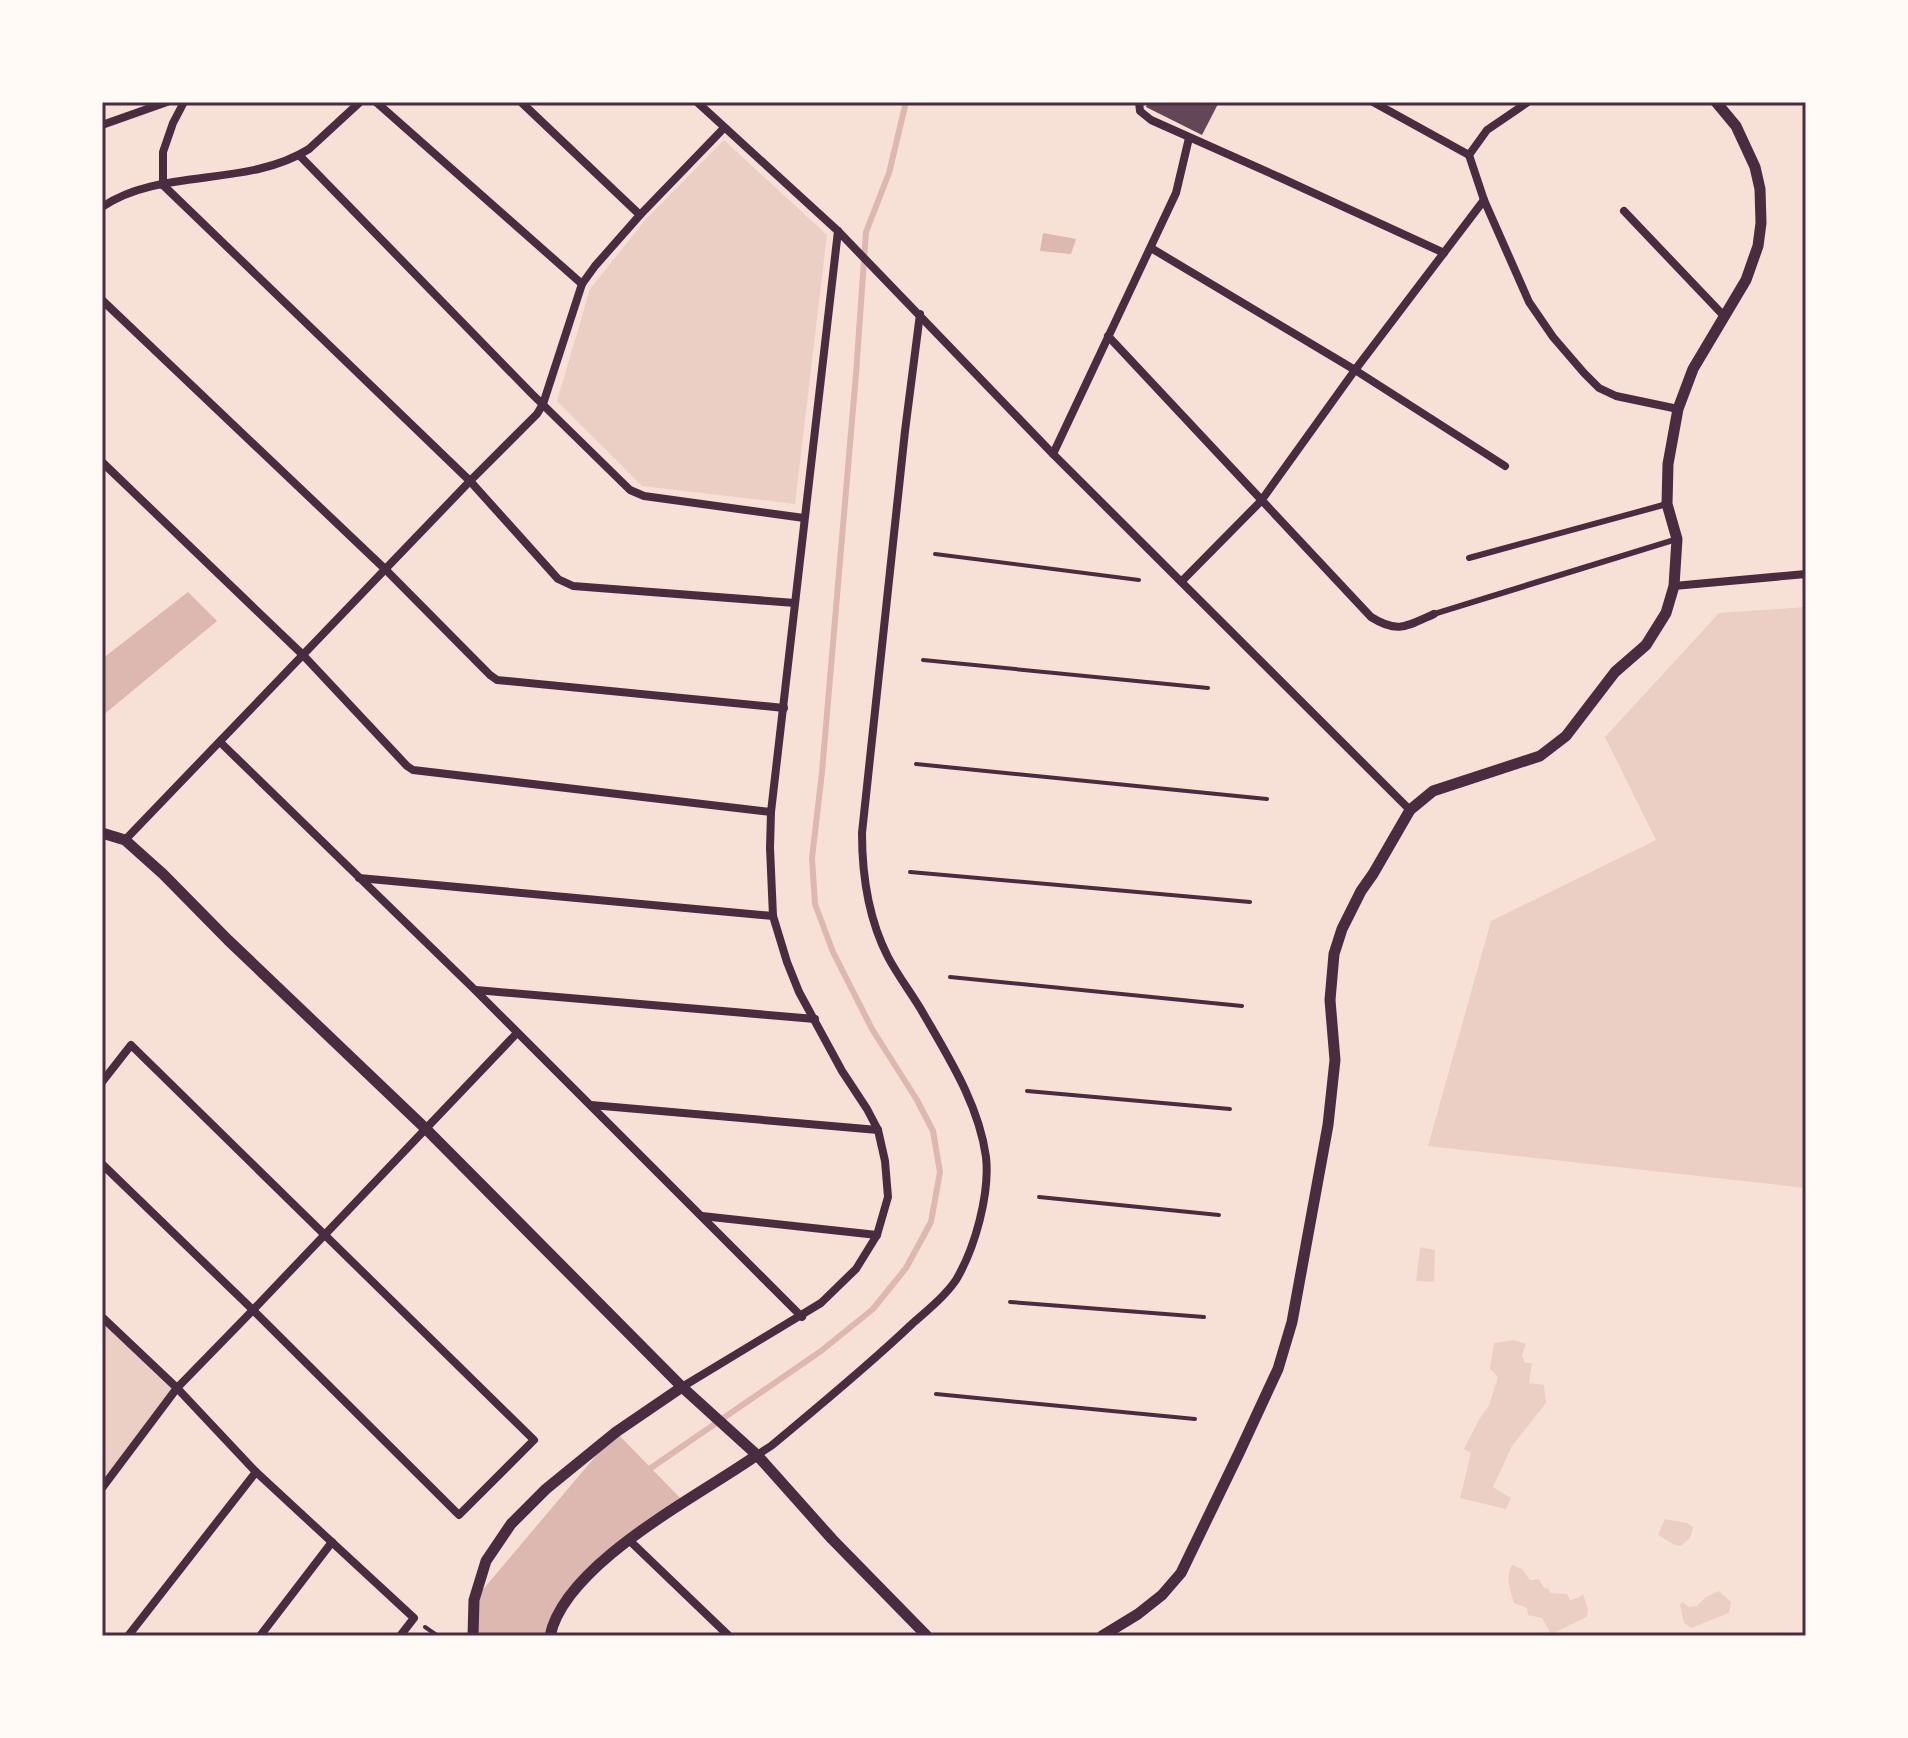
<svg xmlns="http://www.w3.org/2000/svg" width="1908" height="1738" font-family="'Noto Sans',sans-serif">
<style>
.green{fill:#ebcfc5}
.water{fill:#dcb8b0}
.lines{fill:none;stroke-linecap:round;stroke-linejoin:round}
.stream{stroke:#dcb8b0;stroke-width:6}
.building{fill:#644757}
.path{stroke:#4a2c40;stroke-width:4}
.pedestrian{stroke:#4a2c40;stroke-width:6}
.minor{stroke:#4a2c40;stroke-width:8}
.tertiary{stroke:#4a2c40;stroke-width:11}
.neatline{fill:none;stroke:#4a2c40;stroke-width:3}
</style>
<rect width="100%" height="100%" fill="#f7e1d7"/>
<g class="green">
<path d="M 724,140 L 827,235 L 795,504 L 642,486 L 557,401 L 590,289 L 646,219 Z"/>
<path d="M 1806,607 L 1806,1188 L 1428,1146 L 1491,921 L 1656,840 L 1605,737 L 1719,613 Z"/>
<path d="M 1420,1247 L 1435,1250 L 1434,1282 L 1416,1281 Z"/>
<path d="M 102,1317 L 177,1388 L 102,1488 Z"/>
<path d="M 1514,1340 L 1526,1344 L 1522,1355 L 1525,1363 L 1532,1363 L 1529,1383 L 1544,1385 L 1546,1403 L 1512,1446 L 1493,1487 L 1511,1498 L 1506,1509 L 1460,1498 L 1471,1453 L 1464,1449 L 1481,1416 L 1489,1406 L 1498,1377 L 1490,1369 L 1494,1343 Z"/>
<path d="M 1665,1519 L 1687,1523 L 1693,1527 L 1690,1538 L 1681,1546 L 1673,1544 L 1658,1535 Z"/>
<path d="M 1512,1565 L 1522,1569 L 1530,1580 L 1539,1579 L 1544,1588 L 1549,1589 L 1550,1593 L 1567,1594 L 1570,1600 L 1578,1598 L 1583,1594 L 1588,1609 L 1587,1617 L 1551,1634 L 1542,1618 L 1528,1615 L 1527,1608 L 1514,1603 C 1510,1590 1505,1577 1512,1565 Z"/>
<path d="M 1719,1591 L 1731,1602 L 1729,1613 L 1691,1628 L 1684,1623 L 1680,1605 L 1682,1602 L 1689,1607 L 1697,1606 L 1706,1597 Z"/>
</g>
<g class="water">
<path d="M 1043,233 L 1076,239 L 1071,254 L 1040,251 Z"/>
<path d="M 188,592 L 217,621 L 102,716 L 102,659 Z"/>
<path d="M 616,1432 L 683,1501 L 629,1540 L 559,1614 L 557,1636 L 477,1636 L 474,1600 Z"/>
</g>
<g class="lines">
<path class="stream" d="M 645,1472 L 821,1351 L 873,1309 L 906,1268 L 931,1222 L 940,1172 L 933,1131 L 917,1100 L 872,1029 L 833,952 L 815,904 L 812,858 L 822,772 L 856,374 L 866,232 L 889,173 L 906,102"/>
</g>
<path class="building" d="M 1148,102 L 1219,102 L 1202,135 L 1146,107 Z"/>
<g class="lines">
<g class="path">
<path d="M 935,554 L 1139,580"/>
<path d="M 923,660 L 1208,688"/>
<path d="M 916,764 L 1267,799"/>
<path d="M 910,872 L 1250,902"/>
<path d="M 950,977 L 1242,1006"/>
<path d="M 1027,1091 L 1230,1109"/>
<path d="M 1039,1197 L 1219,1215"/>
<path d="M 1010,1302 L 1204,1317"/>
<path d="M 936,1394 L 1195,1419"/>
<path d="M 425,1627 L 438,1636"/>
</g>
<g class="pedestrian">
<path d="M 1469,558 L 1667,504"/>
<path d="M 1434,614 L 1677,539"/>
</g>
<g class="minor">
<path d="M 376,102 L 582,284"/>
<path d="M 521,102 L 640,215"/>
<path d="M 697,102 L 838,231 L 1053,454 L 1410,810"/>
<path d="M 1139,102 L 1140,111 L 1151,120 L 1281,178 L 1444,253"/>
<path d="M 1373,102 L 1469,155 L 1484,200 L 1529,302 L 1553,337 L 1584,373 L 1599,388 L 1616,396 L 1678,409"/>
<path d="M 102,125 L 167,102"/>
<path d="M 299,155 L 532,394 L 630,490 L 644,496 L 804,518"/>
<path d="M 1469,155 L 1487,130 L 1528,102"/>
<path d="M 163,185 L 470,481 L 558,579 L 573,586 L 795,603"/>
<path d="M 163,185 L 163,152 L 173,123 L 184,102"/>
<path d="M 102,207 C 161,167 247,188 309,149 L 360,102"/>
<path d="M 1624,211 L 1724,316"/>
<path d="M 1151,248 L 1355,370 L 1505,466"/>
<path d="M 102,300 L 386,570 L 490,675 L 497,680 L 784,708"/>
<path d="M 1108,336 L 1371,617 C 1398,634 1407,626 1434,614"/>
<path d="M 1053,454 L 1176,193 L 1189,138"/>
<path d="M 102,462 L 303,655 L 407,766 L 413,770 L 771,812"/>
<path d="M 1182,581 L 1261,501 L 1355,370 L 1484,200"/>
<path d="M 1674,586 L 1806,574"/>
<path d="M 220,742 L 475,990 L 802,1317"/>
<path d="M 125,840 L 470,481 L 537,414 L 543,404 L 582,284 L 595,266 L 640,215 L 724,128"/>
<path d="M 359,878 L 773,916"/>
<path d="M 476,990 L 815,1019"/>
<path d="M 102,1082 L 131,1045 L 534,1440 L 459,1515 L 253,1310 L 102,1164"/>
<path d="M 591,1105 L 878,1130"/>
<path d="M 702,1216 L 877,1235"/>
<path d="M 102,1317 L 177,1388 L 256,1472 L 414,1618 L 400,1636"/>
<path d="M 682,1387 L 821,1303 L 856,1269 L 877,1235 L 888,1197 L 885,1161 L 878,1130 L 867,1109 L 842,1071 L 799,992 L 787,962 L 773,916 L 770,848 L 771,812 L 838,231"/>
<path d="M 757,1455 L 771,1446 C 819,1406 868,1366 913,1323 C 928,1310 945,1296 956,1280 C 975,1248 990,1194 986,1157 C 979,1105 949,1058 923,1013 C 912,994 898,976 888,957 C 868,918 862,876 862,833 L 905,431 L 920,314"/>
<path d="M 102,1488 L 177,1388 L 253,1310 L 517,1033"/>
<path d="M 629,1540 L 729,1636"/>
<path d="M 128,1636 L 256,1472"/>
<path d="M 260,1636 L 332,1542"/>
</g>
<g class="tertiary">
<path d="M 102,833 L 125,840 L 163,874 L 228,940 L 426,1129 L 682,1387 L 757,1455 L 832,1539 L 927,1636"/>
<path d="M 473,1636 L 474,1600 L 486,1561 L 511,1524 L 546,1489 L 616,1432 L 682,1387"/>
<path d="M 550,1636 C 565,1563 699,1496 757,1455"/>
<path d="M 1102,1636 L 1138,1614 L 1162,1595 L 1181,1573 L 1239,1453 L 1278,1369 L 1292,1322 L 1328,1125 L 1335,1060 L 1330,1000 L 1334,954 L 1342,929 L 1361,891 L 1373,874 L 1410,810 L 1433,791 L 1540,756 L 1566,736 L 1615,672 L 1646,645 L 1666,613 L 1674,586 L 1677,539 L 1667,504 L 1668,464 L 1678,409 L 1693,369 L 1746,280 L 1758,246 L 1761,223 L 1760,189 L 1755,167 L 1736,126 L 1716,102"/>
</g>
</g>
<rect width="1908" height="1738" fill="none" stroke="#fffaf5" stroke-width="208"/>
<rect x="104" y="104" width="1700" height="1530" class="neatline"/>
</svg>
